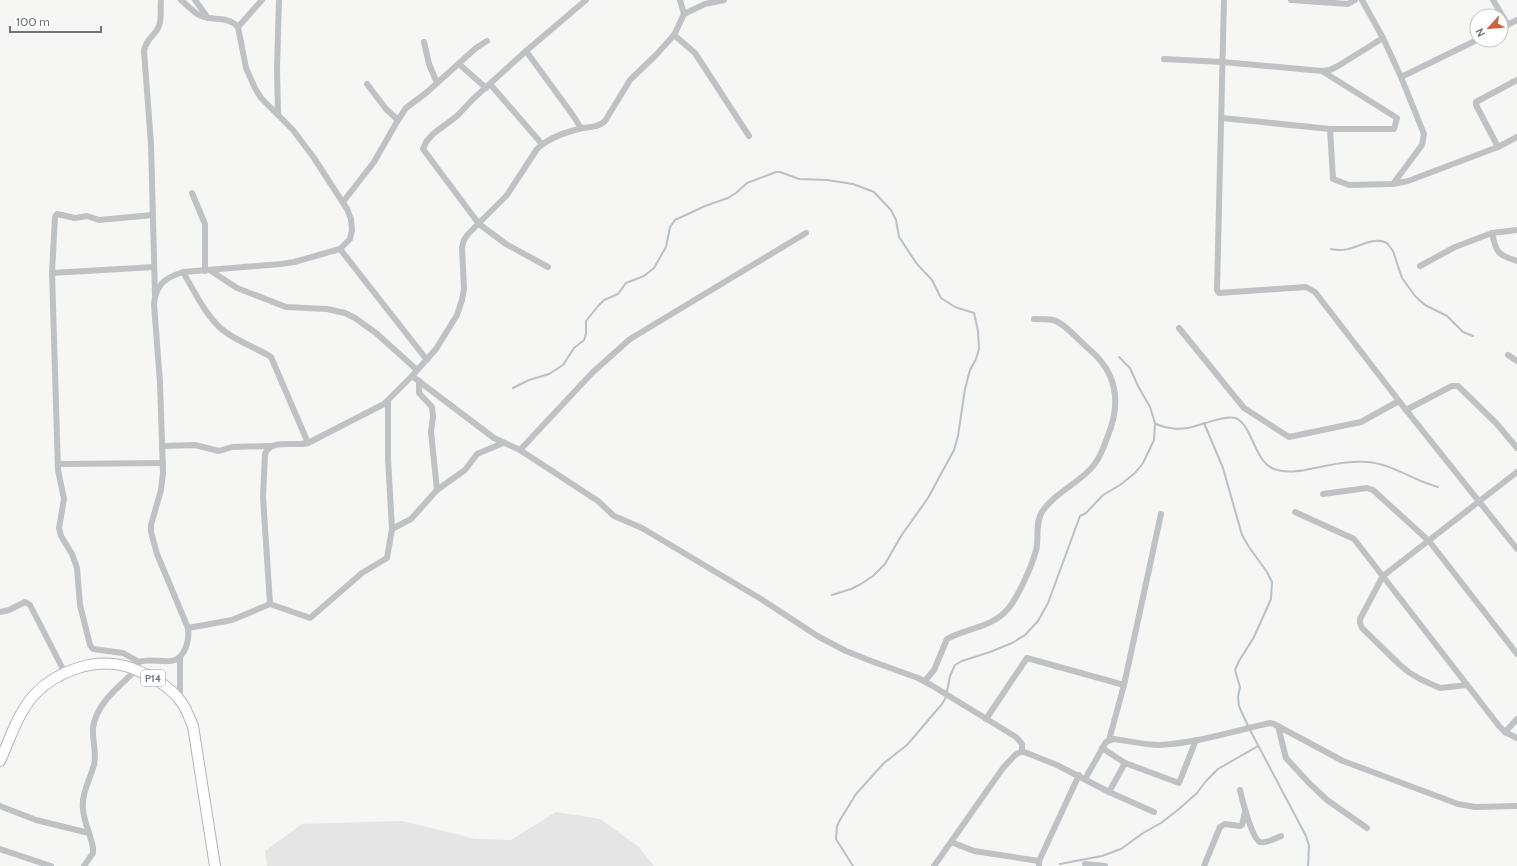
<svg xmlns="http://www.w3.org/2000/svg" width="1517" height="866" font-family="Cabin,sans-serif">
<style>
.built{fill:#e4e5e4}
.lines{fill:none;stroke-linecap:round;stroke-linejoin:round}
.stream{stroke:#b8c1c5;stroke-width:2}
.primary-casing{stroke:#b2b6b9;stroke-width:12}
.street{stroke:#bec2c5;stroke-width:6}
.primary{stroke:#fff;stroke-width:10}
.labels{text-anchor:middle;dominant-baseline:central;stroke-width:4;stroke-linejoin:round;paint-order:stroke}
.shield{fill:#fff;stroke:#969fa7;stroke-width:1}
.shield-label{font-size:10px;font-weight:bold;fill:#697681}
</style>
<rect width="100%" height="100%" fill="#f6f6f4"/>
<path class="built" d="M 556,812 L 600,819 L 639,847 L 654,866 L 267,866 L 265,851 L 302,824 L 402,821 L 476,839 L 511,840 Z"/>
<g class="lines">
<g class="stream">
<path d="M 1331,249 C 1354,255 1369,234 1387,243 L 1393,251 L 1402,278 L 1415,296 L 1425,305 L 1447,316 L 1463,332 L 1473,336"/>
<path d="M 513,388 L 529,380 L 549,374 L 563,365 L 574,348 L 584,340 L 586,334 L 586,321 L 598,306 L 604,300 L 618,294 L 626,283 L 644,276 L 654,268 L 666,247 L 670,227 L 675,220 L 705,206 L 728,198 L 736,193 L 747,183 L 776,172 L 780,172 L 799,179 L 827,180 L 853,184 L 874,192 L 891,210 L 896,220 L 899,237 L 917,264 L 932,280 L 941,298 L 955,307 L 974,313 L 978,331 L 979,349 L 976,359 L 970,370 L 965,389 L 958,436 L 954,450 L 928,498 L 901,536 L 885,564 L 873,576 L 861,584 L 851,589 L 832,595"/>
<path d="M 1204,423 L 1223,468 L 1242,535 L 1249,547 L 1267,572 L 1272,582 L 1271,599 L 1254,637 L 1239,661 L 1235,670 L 1240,687 L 1238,697 L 1239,706 L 1248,726"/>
<path d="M 1156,424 C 1165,428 1178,430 1188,428 C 1199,426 1224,415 1235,418 C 1252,423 1254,462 1274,469 C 1291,475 1309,469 1325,466 C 1339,463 1353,461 1367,462 C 1393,464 1414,481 1438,487"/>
<path d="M 1250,730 L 1306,836 L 1309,846 L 1308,866"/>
<path d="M 1060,864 L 1102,856 L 1121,849 L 1143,833 L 1161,823 L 1179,809 L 1197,793 L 1206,781 L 1218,769 L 1258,746"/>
<path d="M 853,866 L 836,839 L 837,826 L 840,820 L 856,794 L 884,763 L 907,745 L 942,704 L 946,697 L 950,676 L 955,665 L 962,661 L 990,652 L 1012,643 L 1025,635 L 1038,621 L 1048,603 L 1080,516 L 1086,513 L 1103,495 L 1120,485 L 1135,473 L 1143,463 L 1154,440 L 1155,423 L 1150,407 L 1138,386 L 1130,368 L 1119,357"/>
</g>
<defs>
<path id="primary" d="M 0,761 C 10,739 18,712 35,694 C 57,671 94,658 125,666 C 133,668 140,672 148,675 C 159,681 171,689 179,699 C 186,707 189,717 193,726 L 215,866"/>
</defs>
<use href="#primary" class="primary-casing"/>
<g class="street">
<path d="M 195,0 L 208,18"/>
<path d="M 1224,0 L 1217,290 L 1219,293 L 1306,287 L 1315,292 L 1406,410 L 1517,549"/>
<path d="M 1291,0 L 1348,4 L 1355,0"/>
<path d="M 1362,0 L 1383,38 L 1401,77 L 1424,134 L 1422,145 L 1393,184"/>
<path d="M 1493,0 L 1508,25"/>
<path d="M 684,14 L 705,4 L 724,0"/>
<path d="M 238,27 L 262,0"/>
<path d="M 1501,28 L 1517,20"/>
<path d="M 674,35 L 695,53 L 749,136"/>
<path d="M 424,42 L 429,64 L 437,83"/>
<path d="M 526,51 L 473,99 L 457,116 L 433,134 L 426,142 L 423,149 L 479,224 L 506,244 L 548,267"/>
<path d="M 1164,59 L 1223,62 L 1322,71 L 1330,70 L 1338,66 L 1383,38"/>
<path d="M 459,64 L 486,88"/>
<path d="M 1401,77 L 1477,40"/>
<path d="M 367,84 L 386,109 L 398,120"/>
<path d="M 490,84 L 542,144"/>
<path d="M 278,113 L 277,68 L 279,0"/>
<path d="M 1222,118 L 1330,129 L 1394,129 L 1397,118 L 1322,71"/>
<path d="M 581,128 L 572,114 L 526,51 L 586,0"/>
<path d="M 1330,129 L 1333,179 L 1349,185 L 1393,184 L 1408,181 L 1498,147 L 1517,137"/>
<path d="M 1498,147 L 1476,105 L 1476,102 L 1517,80"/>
<path d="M 192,193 L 205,224 L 205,271"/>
<path d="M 343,202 L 374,162 L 398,120 L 406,108 L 426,93 L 476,48 L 487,41"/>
<path d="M 1492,233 C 1496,253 1498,255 1517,261"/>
<path d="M 340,249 L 427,360"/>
<path d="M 1420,266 L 1455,247 L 1492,233 L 1517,230"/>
<path d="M 211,271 L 237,288 L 286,307 L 327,309 L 345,313 L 355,318 L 376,333 L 417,370"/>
<path d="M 183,272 C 194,291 207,318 224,331 C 237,341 254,347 268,355 L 271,357 L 308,443"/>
<path d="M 52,273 L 154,267"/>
<path d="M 155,295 L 151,144 L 144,51 C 147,36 155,37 159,26 C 162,19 160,8 161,0"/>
<path d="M 1179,328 L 1244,408 L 1289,437 L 1361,422 L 1399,401"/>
<path d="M 1508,355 L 1517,361"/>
<path d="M 412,376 L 494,438 L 520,450 L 598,501 L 614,516 L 642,528 L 761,599 L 819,637 L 846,651 L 871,661 L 918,678 L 931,685 L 1016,737 L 1022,744 L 1022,751"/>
<path d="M 419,381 L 419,393 L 432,407 L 433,417 L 431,432 L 437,490"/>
<path d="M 1406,410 L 1452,386 L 1458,386 L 1496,423 L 1517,448"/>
<path d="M 162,446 L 195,445 L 219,451 L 232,447 L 270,446"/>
<path d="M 520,450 L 592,373 L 630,339 L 806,233"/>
<path d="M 58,464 L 163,463"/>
<path d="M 1323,494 L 1367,488 L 1373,490 L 1429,541 L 1517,654"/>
<path d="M 1295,512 L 1354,539 L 1499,726 L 1505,732 L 1517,738"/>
<path d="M 392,529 L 411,519 L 437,490 L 465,470 L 477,454 L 503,443"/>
<path d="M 270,604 L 310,618 L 362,573 L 387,558 L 392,529 L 388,459 L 388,401"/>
<path d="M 0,612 L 9,610 L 25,602 L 30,605 L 65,673"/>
<path d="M 188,628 L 232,620 L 270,604 L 263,497 L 265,454 C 271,438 294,447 308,443 L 384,404 L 412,376 L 436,349 L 457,315 L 462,300 L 464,289 L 462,247 L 464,240 L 468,234 L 507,195 L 537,149 C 548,138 563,133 579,129 C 589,126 596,129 605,121 L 630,80 L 656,55 L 674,35 L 684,14 L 680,0"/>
<path d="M 139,662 L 123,653 L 93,649 L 90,645 L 80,605 L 77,568 L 72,554 L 61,536 L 59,528 L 64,499 L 58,470 L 52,273 L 55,217 L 57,214 L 75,218 L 87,216 L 99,220 L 153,215"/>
<path d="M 131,667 C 133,666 136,663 139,662 C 154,656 173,669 183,653 C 188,645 189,637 188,628 L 157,554 L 151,532 L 151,525 L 161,490 L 163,473 L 160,383 L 154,304 C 156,284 165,278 183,272 L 281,264 L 294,262 L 340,249 L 350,239 L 352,230 L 351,219 L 347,209 L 314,158 L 293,130 L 261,98 L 255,88 L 246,68 L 238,27 C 229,16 213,21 201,16 C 194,13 187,5 181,0"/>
<path d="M 925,681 L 934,670 L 947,639 C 966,628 991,628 1007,610 C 1017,600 1035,560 1037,545 C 1038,534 1036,521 1042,512 C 1054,493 1080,483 1094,465 C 1100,457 1104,447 1107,438 C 1121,405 1119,375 1090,350 C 1080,342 1065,323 1053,320 C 1047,319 1040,319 1034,319"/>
<path d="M 1467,685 L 1440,688 L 1420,679 L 1410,673 L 1400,665 L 1362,628 L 1360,623 L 1360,619 L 1383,576 L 1517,472"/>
<path d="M 180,699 L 180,657"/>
<path d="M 986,719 L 1027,658 L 1124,685 L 1161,514"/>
<path d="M 1278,726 L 1286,758 L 1309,783 L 1327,800 L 1367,828"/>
<path d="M 1505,732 L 1517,719"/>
<path d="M 1109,740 L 1124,685"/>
<path d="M 1102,748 L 1125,763 L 1179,783 L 1196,740"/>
<path d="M 1085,779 L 1106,742 L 1114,739 C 1129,741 1145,745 1160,745 C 1197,743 1234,731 1270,723 L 1274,724 L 1343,761 L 1458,804 L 1475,807 L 1517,806"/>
<path d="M 1240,790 C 1242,799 1252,839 1260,842 C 1265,844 1276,838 1281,836"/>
<path d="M 1109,792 L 1125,763"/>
<path d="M 0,806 L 36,820 L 89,833"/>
<path d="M 951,842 L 974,851 L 1039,861"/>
<path d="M 0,849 L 51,866"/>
<path d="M 1085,864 L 1105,866"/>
<path d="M 84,866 L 93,853 L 93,848 C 91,835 84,823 83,809 C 81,795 90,779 94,765 C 97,752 92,740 93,728 C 96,703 120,686 136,670"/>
<path d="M 934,866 L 1003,768 L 1015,755 L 1022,751 L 1057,765 L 1109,792 L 1154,812"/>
<path d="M 1039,866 L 1039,861 L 1079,775"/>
<path d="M 1204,866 L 1220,827 L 1225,824 L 1240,826 L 1242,825 L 1245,812"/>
</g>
<use href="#primary" class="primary"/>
</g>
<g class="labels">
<rect class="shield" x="141" y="670" width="24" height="16" rx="3"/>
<g class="shield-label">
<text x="153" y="678">P14</text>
</g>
</g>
<g transform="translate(1489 28) rotate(243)"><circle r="19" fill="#ffffff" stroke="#c3c8cd"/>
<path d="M0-3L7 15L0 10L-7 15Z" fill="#cd623d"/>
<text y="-6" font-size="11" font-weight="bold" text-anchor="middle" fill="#697681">N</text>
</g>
<path d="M10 26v6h91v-6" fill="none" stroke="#697681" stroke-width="2"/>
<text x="16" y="26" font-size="12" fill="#697681" stroke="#ffffff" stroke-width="3" paint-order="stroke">100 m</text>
</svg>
